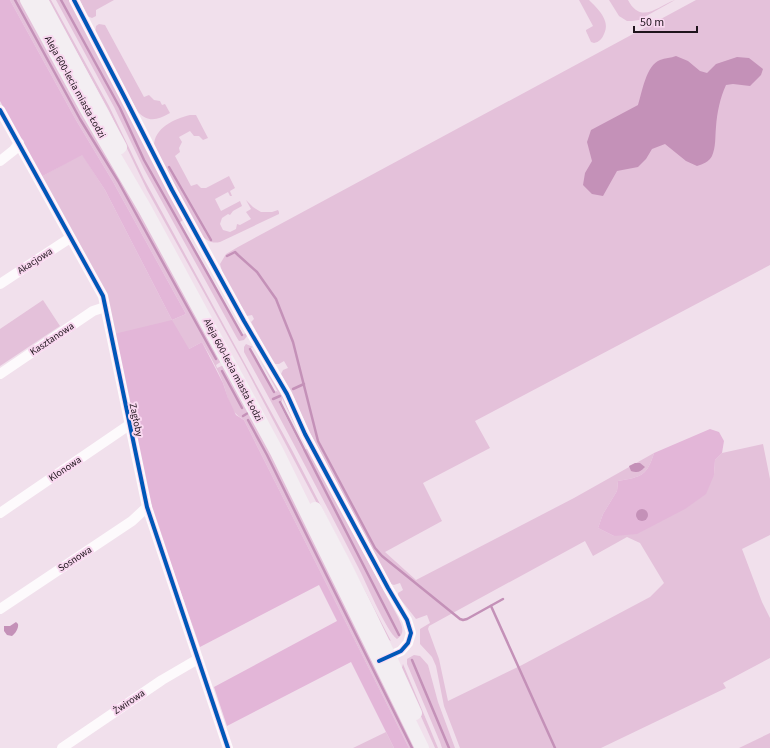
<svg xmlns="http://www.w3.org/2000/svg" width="770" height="748" font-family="'Source Sans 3',sans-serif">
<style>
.green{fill:#e4c1da;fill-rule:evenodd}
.forest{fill:#e3b6d8}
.water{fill:#c491b8}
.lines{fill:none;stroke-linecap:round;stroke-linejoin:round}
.stream{stroke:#c491b8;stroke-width:2.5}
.minor{stroke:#fdfafc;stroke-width:10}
.secondary{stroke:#f3eef2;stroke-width:14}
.cycleway-casing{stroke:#f9d8f0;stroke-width:6}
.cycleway{stroke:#0057b8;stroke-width:4}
.labels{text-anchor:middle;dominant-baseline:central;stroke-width:4;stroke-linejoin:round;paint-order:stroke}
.street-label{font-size:10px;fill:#1f141c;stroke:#f9d8f0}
</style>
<rect width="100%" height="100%" fill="#f1e0ec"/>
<g class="green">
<path d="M 10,0 L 20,0 L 117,168 L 222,361 L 216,365 L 217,368 L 224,365 L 227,365 L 418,748 L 409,748 L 244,420 C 228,410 229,399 223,383 C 218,370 209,354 202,342 L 189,349 L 114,334 L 108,303 L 41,177 L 82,154 L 105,190 L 172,320 L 186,314 L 112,180 L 76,120 Z"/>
<path d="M 48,0 L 51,0 L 109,106 L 144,179 L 292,450 L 391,641 L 389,640 L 244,365 L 147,190 L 109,111 Z"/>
<path d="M 56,0 L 69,0 L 113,83 L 183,220 L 179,223 L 242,335 L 246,333 L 247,336 L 244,340 L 239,341 L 237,338 L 144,169 L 114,107 Z"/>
<path d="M 80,0 L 114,0 L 96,10 L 96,16 L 92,18 L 87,16 Z"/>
<path d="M 579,0 L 589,0 C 598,9 611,21 604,34 C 602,39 599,42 594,43 L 591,42 L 586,31 L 586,30 L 593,26 Z"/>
<path d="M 609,0 L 628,0 C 641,25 658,6 675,0 L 639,20 L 632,21 L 627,21 L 619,16 Z"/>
<path d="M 696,0 L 770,0 L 770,265 L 475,421 L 490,448 L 423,483 L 442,521 L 385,552 L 416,580 L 574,498 L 654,453 C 647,476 641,477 618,481 L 617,491 L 603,514 L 598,528 L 614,536 L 714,475 L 715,460 L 722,453 L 763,444 L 770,479 L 770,535 L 742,549 L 762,602 L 770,618 L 770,658 L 723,683 L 726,688 L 601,748 L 460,748 L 444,706 L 436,666 L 432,657 L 420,644 L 420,629 L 430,623 L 427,615 L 416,619 L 398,596 L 398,593 L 403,590 L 400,583 L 394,585 L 391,584 L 308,429 L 293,395 L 281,374 L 283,370 L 288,368 L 284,361 L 279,364 L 274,364 L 251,322 L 254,319 L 252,315 L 247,316 L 223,275 L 220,264 L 226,254 L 238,247 ZM 627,537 L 640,543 L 664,583 L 650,597 L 522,665 L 448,701 L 439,659 L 428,629 L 429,626 L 585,541 L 593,556 Z"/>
<path d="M 99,24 L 105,25 L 144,97 L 149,95 L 154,100 L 160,101 L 162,105 L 165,104 L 170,113 C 158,120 148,123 138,112 L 95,32 L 96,26 Z"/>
<path d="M 190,115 L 196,115 L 208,138 L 203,140 L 199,136 L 194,136 L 190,131 L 179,137 L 182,142 L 179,148 L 180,152 L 175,156 L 191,186 L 197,184 L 201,188 L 206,188 L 229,176 L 235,188 L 230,191 L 232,196 L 230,196 L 228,192 L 215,199 L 221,211 L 240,201 L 242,206 L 233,211 L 230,215 L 228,214 L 222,218 L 220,224 L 223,230 L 230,232 L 236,229 L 237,224 L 240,225 L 251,219 L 246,212 L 251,209 L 246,200 L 253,207 L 261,212 L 272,212 L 278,210 L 279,212 L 279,214 L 220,242 C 212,244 207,241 201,235 L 154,146 C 154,128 174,119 190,115 Z"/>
<path d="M 43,300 L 60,326 L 0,366 L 0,329 Z"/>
<path d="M 246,344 L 253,347 L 249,349 L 274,392 L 277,391 L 279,394 L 260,360 L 284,399 L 297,429 L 282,398 L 282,401 L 279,403 L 303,450 L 307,449 L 398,617 C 402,626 406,633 397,639 C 386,631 366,582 358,567 C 321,495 283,423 244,352 L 244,347 Z"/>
<path d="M 414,655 L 420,656 L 428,665 L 438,702 L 455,748 L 442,748 L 440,742 L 407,664 L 407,659 Z"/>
<path d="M 403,664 L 438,748 L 435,748 L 401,671 Z"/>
<path d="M 386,732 L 394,748 L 353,748 Z"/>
<path d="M 770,733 L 770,748 L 739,748 Z"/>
</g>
<g class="forest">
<path d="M 0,0 L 10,0 L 76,120 L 112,180 L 186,314 L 172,320 L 189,349 L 202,342 L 223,383 L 228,398 L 236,415 L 244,420 L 409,748 L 394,748 L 351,662 L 227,726 L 214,687 L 337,621 L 319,585 L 200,647 L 150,504 L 114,334 L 172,320 L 105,190 L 82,155 L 41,177 L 0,101 Z"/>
<path d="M 710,429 L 719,432 L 724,441 L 722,453 L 715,460 L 714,475 L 706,494 L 685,509 L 637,534 L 614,536 L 598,528 L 603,514 L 617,491 L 618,481 C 641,477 647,476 654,453 Z"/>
</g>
<g class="water">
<path d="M 676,56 L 688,61 L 700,71 L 707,73 L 716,64 L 737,57 L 749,58 L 763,69 L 761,75 L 750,86 L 733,84 L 726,85 C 720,98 717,113 716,127 C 715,137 716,147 712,156 C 709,162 703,164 697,166 L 686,161 L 665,144 L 652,149 L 646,159 L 638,167 L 617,171 L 603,196 L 592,194 L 583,185 L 585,173 L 592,161 L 587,142 L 591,130 L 638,105 C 642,93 646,65 660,60 C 665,58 671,58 676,56 Z"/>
<path d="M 635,463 L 640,463 L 645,467 C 640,472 638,473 631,471 L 629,466 Z"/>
<circle cx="642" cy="515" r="6"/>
<path d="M 16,622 L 18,624 C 19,628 15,634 12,636 L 7,635 L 4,631 L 4,626 L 10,626 Z"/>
</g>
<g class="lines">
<g class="stream">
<path d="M 15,0 L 80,119 L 118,181 L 216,359"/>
<path d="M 61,0 L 120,108 L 144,160 L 242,335"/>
<path d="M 169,167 L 211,240"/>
<path d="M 227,256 L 235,252 L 238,255 L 257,272 L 276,299 L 293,342 L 318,441 L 375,548 L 382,556 L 460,619 L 463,620 L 467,619 L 503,599"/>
<path d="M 250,349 L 274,392"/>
<path d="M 222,371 L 242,408"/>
<path d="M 293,389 L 304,384"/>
<path d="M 273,399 L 280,396"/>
<path d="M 280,402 L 399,635"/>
<path d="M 243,416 L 248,413"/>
<path d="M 248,420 L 267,455 L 412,748"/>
<path d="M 491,606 L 555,748"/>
<path d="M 412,660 L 449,748"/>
</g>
<g class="minor">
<path d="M 74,0 L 124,96 L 172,190 L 244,321 L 287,394 L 305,434 L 388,588 L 407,620 L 411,633 L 408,643 L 401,651 L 383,659"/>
<path d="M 0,110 L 103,296 L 147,507 L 228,748"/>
<path d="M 0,161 L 14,150 L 19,143"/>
<path d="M 0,284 L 70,238"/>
<path d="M 0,374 L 93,311 L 105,307"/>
<path d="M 0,513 L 129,425"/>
<path d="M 0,609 L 132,521 L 147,507"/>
<path d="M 62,748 L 162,680 L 198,659"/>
</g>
<g class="secondary">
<path d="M 27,0 L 86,108 L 145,209 L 277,452 L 422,748"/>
<path d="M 41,0 L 120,147"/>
<path d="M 315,509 C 351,576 384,643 415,713"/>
</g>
<defs>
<g id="cycleway">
<path d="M 74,0 L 124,96 L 172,190 L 244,321 L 287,394 L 305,434 L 388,588 L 407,620 L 411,633 L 408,643 L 401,651 L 379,661"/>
<path d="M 0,110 L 103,296 L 147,507 L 228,748"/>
</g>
</defs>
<use href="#cycleway" class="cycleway-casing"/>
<use href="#cycleway" class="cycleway"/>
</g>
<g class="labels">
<g class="street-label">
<text transform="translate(75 87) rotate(61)">Aleja 600-lecia miasta Łodzi</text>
<text transform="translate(35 261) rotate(-33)">Akacjowa</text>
<text transform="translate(52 339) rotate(-34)">Kasztanowa</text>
<text transform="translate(233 370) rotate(62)">Aleja 600-lecia miasta Łodzi</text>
<text transform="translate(136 420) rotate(78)">Zagłoby</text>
<text transform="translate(65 469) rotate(-34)">Klonowa</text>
<text transform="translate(75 559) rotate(-33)">Sosnowa</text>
<text transform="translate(129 702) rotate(-34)">Żwirowa</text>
</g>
</g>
<path d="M634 26v6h63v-6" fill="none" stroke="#1f141c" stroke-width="2"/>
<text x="640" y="26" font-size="12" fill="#1f141c" stroke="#f9d8f0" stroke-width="3" paint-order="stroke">50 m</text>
</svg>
